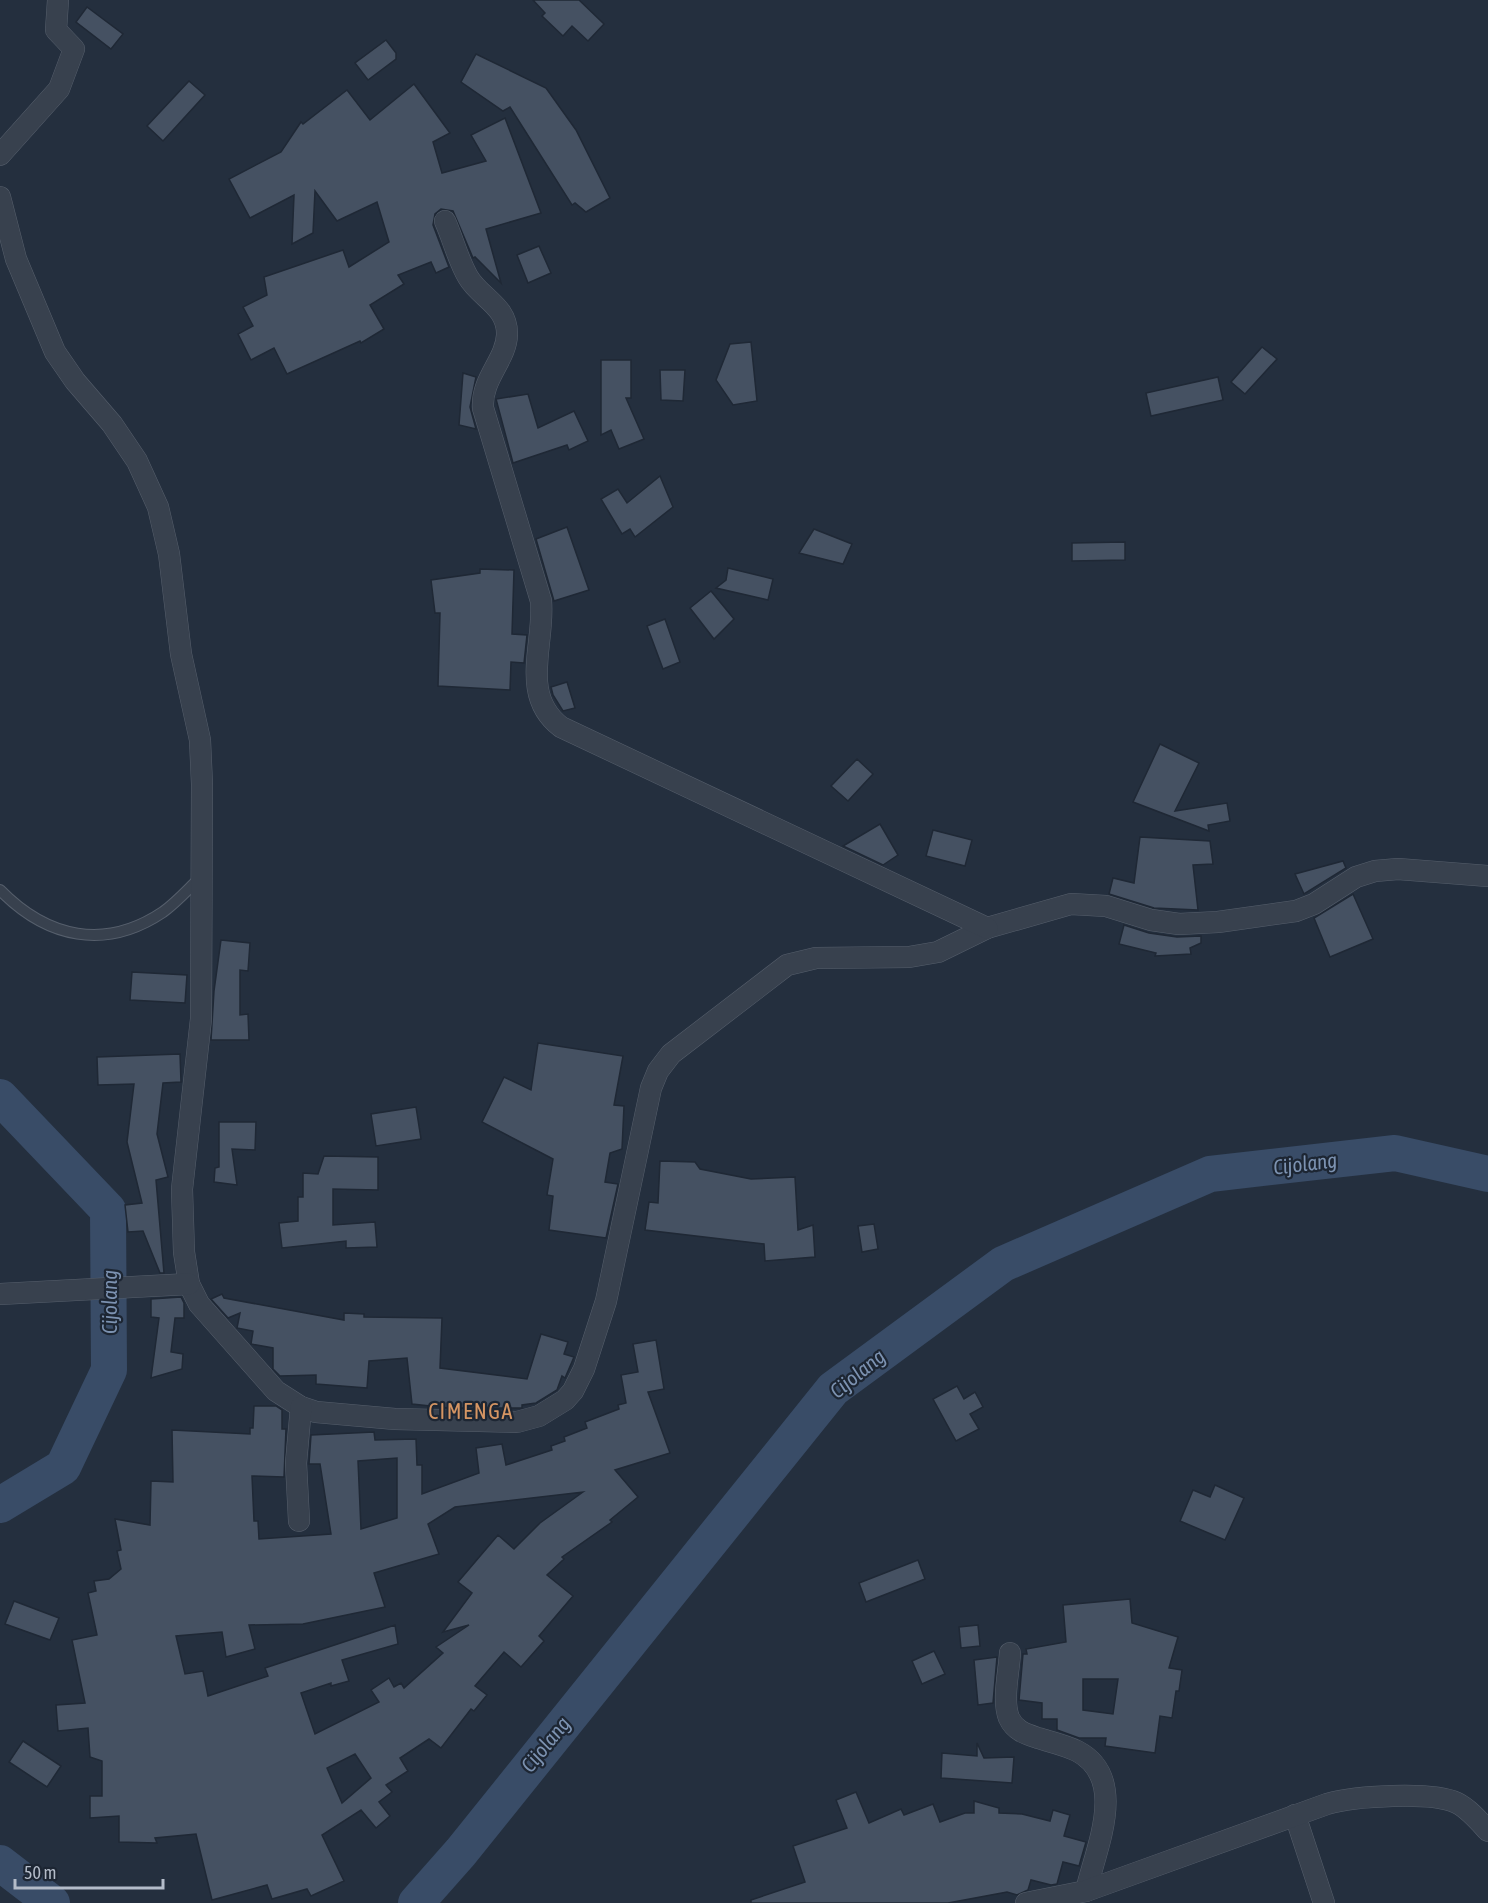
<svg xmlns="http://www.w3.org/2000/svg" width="1488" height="1903" font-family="'Asap Condensed',sans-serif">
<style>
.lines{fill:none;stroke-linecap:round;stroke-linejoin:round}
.river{stroke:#394c67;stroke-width:36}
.building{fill:#455162;stroke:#1f2835;stroke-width:1.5;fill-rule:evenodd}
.lane-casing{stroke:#565f6c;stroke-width:12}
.street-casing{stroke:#565f6c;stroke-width:22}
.lane{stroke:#38414e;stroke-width:10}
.street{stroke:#38414e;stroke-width:21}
.labels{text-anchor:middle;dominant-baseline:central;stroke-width:4.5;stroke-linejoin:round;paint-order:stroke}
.water-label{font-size:21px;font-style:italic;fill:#7c92b1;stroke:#1d2633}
.quarter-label{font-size:22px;letter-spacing:1.5px;fill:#d59563;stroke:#1d2633}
</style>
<rect width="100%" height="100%" fill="#242f3e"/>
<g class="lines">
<g class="river">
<path d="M 0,1097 L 108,1210 L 109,1370 L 63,1467 L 0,1505"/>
<path d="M 0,1863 L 52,1903"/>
<path d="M 416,1903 L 461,1852 L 833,1389 L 1003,1264 L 1210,1174 L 1395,1153 L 1488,1174"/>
</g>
</g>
<g class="building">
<path d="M 533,0 L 579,0 L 604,24 L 588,41 L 572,26 L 563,36 L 542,16 L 545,13 Z"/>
<path d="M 87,7 L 123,34 L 111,49 L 76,22 Z"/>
<path d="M 386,40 L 396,53 L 396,59 L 368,80 L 355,63 Z"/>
<path d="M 476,54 L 546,88 L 576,130 L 610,198 L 586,212 L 575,203 L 572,205 L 510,107 L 503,111 L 461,82 Z"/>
<path d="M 189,81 L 205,95 L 163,141 L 147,126 Z"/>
<path d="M 414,84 L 450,133 L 433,142 L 442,173 L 486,161 L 471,135 L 505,118 L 541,213 L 486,229 L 501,283 L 475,257 L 473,258 L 453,211 L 441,209 L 435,214 L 433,225 L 449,267 L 436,273 L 431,262 L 398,275 L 404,284 L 370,305 L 384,329 L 361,343 L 360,341 L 287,374 L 274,348 L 251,360 L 238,334 L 253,326 L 243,307 L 267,295 L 264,277 L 343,250 L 349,267 L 389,242 L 377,202 L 337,221 L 315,191 L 313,233 L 292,244 L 294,195 L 250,218 L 229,179 L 281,152 L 301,122 L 303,124 L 347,90 L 370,120 Z"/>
<path d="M 539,246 L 551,273 L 528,283 L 517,255 Z"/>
<path d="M 751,342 L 757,401 L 733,405 L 716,380 L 730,344 Z"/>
<path d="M 1262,347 L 1277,359 L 1245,394 L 1231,382 Z"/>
<path d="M 601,360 L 631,360 L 631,398 L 626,398 L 644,439 L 619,449 L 611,430 L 601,435 Z"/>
<path d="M 660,370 L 685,370 L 683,401 L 661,400 Z"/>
<path d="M 463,373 L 476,377 L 470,407 L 476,429 L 459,425 Z"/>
<path d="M 1218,377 L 1223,400 L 1151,416 L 1146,393 Z"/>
<path d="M 528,394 L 538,428 L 574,411 L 588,441 L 569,450 L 567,445 L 513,463 L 496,399 Z"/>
<path d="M 660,476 L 673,507 L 635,537 L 630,529 L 622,534 L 601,499 L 618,489 L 627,503 Z"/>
<path d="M 567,527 L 589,590 L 554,601 L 536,539 Z"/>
<path d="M 814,529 L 852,544 L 843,564 L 799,553 Z"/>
<path d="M 1125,542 L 1125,560 L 1072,561 L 1072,543 Z"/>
<path d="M 728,568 L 773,579 L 768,600 L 716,588 L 726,580 Z"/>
<path d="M 480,569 L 514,570 L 512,634 L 527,635 L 524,663 L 511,662 L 510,690 L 438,686 L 440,613 L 435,613 L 431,580 L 480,573 Z"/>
<path d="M 711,591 L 734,619 L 714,639 L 690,608 Z"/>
<path d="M 665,619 L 680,662 L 663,669 L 647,626 Z"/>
<path d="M 567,682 L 575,708 L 563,711 L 553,695 L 551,687 Z"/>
<path d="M 1160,744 L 1199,763 L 1175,811 L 1227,803 L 1230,821 L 1208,825 L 1209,831 L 1133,802 Z"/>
<path d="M 857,759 L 873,774 L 848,801 L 831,786 Z"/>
<path d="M 880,824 L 898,855 L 883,865 L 843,846 Z"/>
<path d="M 933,830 L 972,840 L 965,866 L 926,856 Z"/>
<path d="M 1140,837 L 1210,841 L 1213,864 L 1193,865 L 1198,910 L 1154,908 L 1109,894 L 1113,878 L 1134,883 Z"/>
<path d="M 1343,861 L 1346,868 L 1304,894 L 1295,874 Z"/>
<path d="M 1353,894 L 1373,939 L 1330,957 L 1314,918 Z"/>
<path d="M 1124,925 L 1149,933 L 1177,937 L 1201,936 L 1201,943 L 1190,948 L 1191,954 L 1155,956 L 1156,953 L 1119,944 Z"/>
<path d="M 221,940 L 250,943 L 248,971 L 240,970 L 240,1015 L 248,1014 L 249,1040 L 211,1040 L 214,991 Z"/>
<path d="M 132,972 L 187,975 L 185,1003 L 130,1000 Z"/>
<path d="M 538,1043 L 623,1056 L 614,1105 L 624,1106 L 622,1149 L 610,1153 L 605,1182 L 618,1184 L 606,1238 L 549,1230 L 553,1196 L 547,1195 L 553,1159 L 482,1122 L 504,1077 L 531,1090 Z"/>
<path d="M 180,1054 L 181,1082 L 163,1083 L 157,1134 L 168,1177 L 156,1180 L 164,1273 L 160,1273 L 143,1231 L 128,1232 L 125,1205 L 142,1203 L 127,1142 L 134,1084 L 98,1085 L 97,1057 Z"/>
<path d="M 416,1107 L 421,1139 L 376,1146 L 371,1114 Z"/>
<path d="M 219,1122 L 256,1122 L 255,1150 L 232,1149 L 237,1185 L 214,1182 L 215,1168 L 219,1167 Z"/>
<path d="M 324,1156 L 378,1157 L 378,1190 L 333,1189 L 333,1225 L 375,1222 L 377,1247 L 346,1248 L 346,1241 L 282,1248 L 279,1223 L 298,1221 L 298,1197 L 303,1197 L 303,1173 L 318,1174 Z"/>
<path d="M 660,1161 L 695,1162 L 700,1169 L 751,1179 L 795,1177 L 798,1230 L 813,1225 L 815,1257 L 765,1261 L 764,1244 L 645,1230 L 649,1202 L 658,1203 Z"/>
<path d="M 874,1224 L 878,1249 L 862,1252 L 858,1226 Z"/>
<path d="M 222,1294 L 224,1298 L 344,1320 L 344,1313 L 364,1314 L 364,1317 L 442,1318 L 440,1368 L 527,1379 L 541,1334 L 568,1342 L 564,1354 L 574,1357 L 565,1378 L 562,1376 L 557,1390 L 536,1403 L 522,1405 L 522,1408 L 449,1408 L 412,1404 L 407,1358 L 369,1361 L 367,1388 L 316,1384 L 316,1375 L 280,1376 L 273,1369 L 273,1348 L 251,1344 L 253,1331 L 237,1328 L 240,1313 L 228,1318 L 211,1299 Z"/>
<path d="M 181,1297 L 184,1303 L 184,1318 L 175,1318 L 171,1352 L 183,1354 L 182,1369 L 151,1378 L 159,1318 L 151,1317 L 151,1299 Z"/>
<path d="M 656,1340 L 664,1389 L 648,1392 L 670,1453 L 615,1470 L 638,1497 L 610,1520 L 612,1522 L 562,1557 L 564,1559 L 547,1575 L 573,1596 L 539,1636 L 544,1641 L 521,1667 L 504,1652 L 475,1686 L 487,1695 L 474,1711 L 471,1709 L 441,1748 L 429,1739 L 400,1758 L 408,1771 L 386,1785 L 392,1792 L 379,1802 L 390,1816 L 376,1828 L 361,1810 L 322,1835 L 344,1881 L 311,1896 L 307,1889 L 272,1899 L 267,1885 L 212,1900 L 196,1834 L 155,1838 L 157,1843 L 119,1842 L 119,1816 L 90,1818 L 90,1796 L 102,1796 L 102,1761 L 90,1757 L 88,1728 L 58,1731 L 56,1705 L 85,1703 L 72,1640 L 97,1635 L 88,1593 L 96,1591 L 94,1581 L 109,1579 L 121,1569 L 117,1551 L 121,1550 L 115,1519 L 150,1525 L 151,1481 L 173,1482 L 172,1430 L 250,1434 L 250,1428 L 253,1428 L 254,1406 L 276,1406 L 282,1410 L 282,1429 L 286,1429 L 284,1477 L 252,1476 L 254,1521 L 258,1521 L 259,1539 L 331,1534 L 320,1464 L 309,1464 L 311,1435 L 374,1432 L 375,1440 L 416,1439 L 417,1465 L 422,1465 L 422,1494 L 479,1473 L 476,1448 L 502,1444 L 506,1465 L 552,1450 L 551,1446 L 565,1441 L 564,1437 L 587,1428 L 585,1422 L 619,1409 L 618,1405 L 626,1403 L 621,1375 L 638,1372 L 633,1344 ZM 397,1458 L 397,1518 L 361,1529 L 358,1461 ZM 583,1492 L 540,1523 L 514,1549 L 498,1535 L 458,1582 L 472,1593 L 443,1632 L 469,1625 L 436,1647 L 443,1653 L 404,1688 L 401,1683 L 394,1687 L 389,1678 L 371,1690 L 379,1702 L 315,1734 L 301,1693 L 331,1683 L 331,1686 L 349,1681 L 342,1660 L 398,1644 L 395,1625 L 265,1668 L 268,1676 L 208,1696 L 203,1671 L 185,1674 L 176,1636 L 222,1632 L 226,1657 L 255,1649 L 249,1625 L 303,1624 L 385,1607 L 374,1573 L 439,1554 L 428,1524 L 455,1507 ZM 355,1754 L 371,1778 L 342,1803 L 327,1768 Z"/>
<path d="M 957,1386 L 964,1399 L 975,1392 L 983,1407 L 970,1414 L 979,1429 L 956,1441 L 933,1399 Z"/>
<path d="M 1215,1485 L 1244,1498 L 1225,1540 L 1180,1521 L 1193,1490 L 1210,1497 Z"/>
<path d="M 918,1560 L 925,1579 L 866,1602 L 859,1583 Z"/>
<path d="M 1130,1599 L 1132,1623 L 1178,1637 L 1169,1668 L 1182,1670 L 1179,1691 L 1176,1691 L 1172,1718 L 1160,1716 L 1155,1753 L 1105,1746 L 1106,1738 L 1079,1738 L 1057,1730 L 1057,1719 L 1042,1719 L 1042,1703 L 1019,1700 L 1023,1654 L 1027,1654 L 1026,1649 L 1066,1642 L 1063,1605 ZM 1083,1679 L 1118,1679 L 1113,1714 L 1083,1710 Z"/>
<path d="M 14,1601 L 59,1618 L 50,1640 L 5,1624 Z"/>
<path d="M 978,1625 L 980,1646 L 961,1648 L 959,1627 Z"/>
<path d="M 934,1651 L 945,1674 L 922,1684 L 912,1661 Z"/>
<path d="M 997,1657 L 993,1703 L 978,1705 L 974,1660 Z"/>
<path d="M 23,1741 L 61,1766 L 47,1787 L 9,1762 Z"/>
<path d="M 977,1743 L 984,1758 L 1014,1757 L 1012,1783 L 941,1778 L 942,1753 L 977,1756 Z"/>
<path d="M 856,1792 L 869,1823 L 901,1809 L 904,1815 L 933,1804 L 940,1822 L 965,1813 L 974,1813 L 974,1801 L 999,1808 L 999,1813 L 1022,1814 L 1050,1821 L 1053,1810 L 1070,1815 L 1064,1836 L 1086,1842 L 1079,1866 L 1063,1862 L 1057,1884 L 1051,1885 L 1031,1880 L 1028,1890 L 1017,1895 L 1007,1892 L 948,1903 L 751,1903 L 751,1900 L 805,1882 L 793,1846 L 847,1828 L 836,1800 Z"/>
</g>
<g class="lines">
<defs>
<path id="lane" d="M 0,890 C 47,938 105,951 163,912 C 177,902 189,888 201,877"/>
<g id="street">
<path d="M 0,155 L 59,89 L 74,49 L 56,30 L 58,0"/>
<path d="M 0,197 L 16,259 L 55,352 L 75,381 L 112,424 L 137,461 L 158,507 L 169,554 L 181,654 L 200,740 L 202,784 L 201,1019 L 182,1189 L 184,1252 L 189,1284 L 199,1304 L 276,1391 L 301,1407 L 316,1412 L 395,1419 L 517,1422 L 539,1416 L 565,1400 L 573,1391 L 584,1369 L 606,1301 L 651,1088 L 658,1071 L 671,1054 L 787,965 L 816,958 L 909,957 L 938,952 L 987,928 L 1071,904 L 1106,906 L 1151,920 L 1179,924 L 1218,922 L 1296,911 L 1314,904 L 1356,877 L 1375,871 L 1398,869 L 1488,876"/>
<path d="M 445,221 C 453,239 458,260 468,277 C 480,298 508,306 507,335 C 506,360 481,379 483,408 L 541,601 C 545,644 519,695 561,727 L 987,928"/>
<path d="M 0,1294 L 189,1284"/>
<path d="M 299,1521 L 296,1463 L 301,1407"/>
<path d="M 1010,1653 C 1009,1672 1002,1700 1009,1718 C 1015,1731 1026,1734 1038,1738 C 1051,1742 1065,1745 1077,1751 C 1129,1778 1096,1848 1086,1891"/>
<path d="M 1295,1815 L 1324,1903"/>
<path d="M 1026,1903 L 1086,1891 L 1327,1804 C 1354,1796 1432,1791 1457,1803 C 1469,1809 1479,1821 1488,1831"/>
</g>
</defs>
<use href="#lane" class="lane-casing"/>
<use href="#street" class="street-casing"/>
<use href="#lane" class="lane"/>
<use href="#street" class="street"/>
</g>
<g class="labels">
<g class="water-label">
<text transform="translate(1305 1163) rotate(-7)">Cijolang</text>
<text transform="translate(109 1302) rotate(-90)">Cijolang</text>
<text transform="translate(857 1373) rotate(-39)">Cijolang</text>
<text transform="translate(545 1744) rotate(-51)">Cijolang</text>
</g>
<g class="quarter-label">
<text x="471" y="1411">CIMENGA</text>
</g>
</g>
<path d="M15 1879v9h148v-9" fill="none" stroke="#b4bcc9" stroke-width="3"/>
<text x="24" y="1879" font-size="18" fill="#b4bcc9" stroke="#1d2633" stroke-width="4.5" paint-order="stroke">50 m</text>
</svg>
